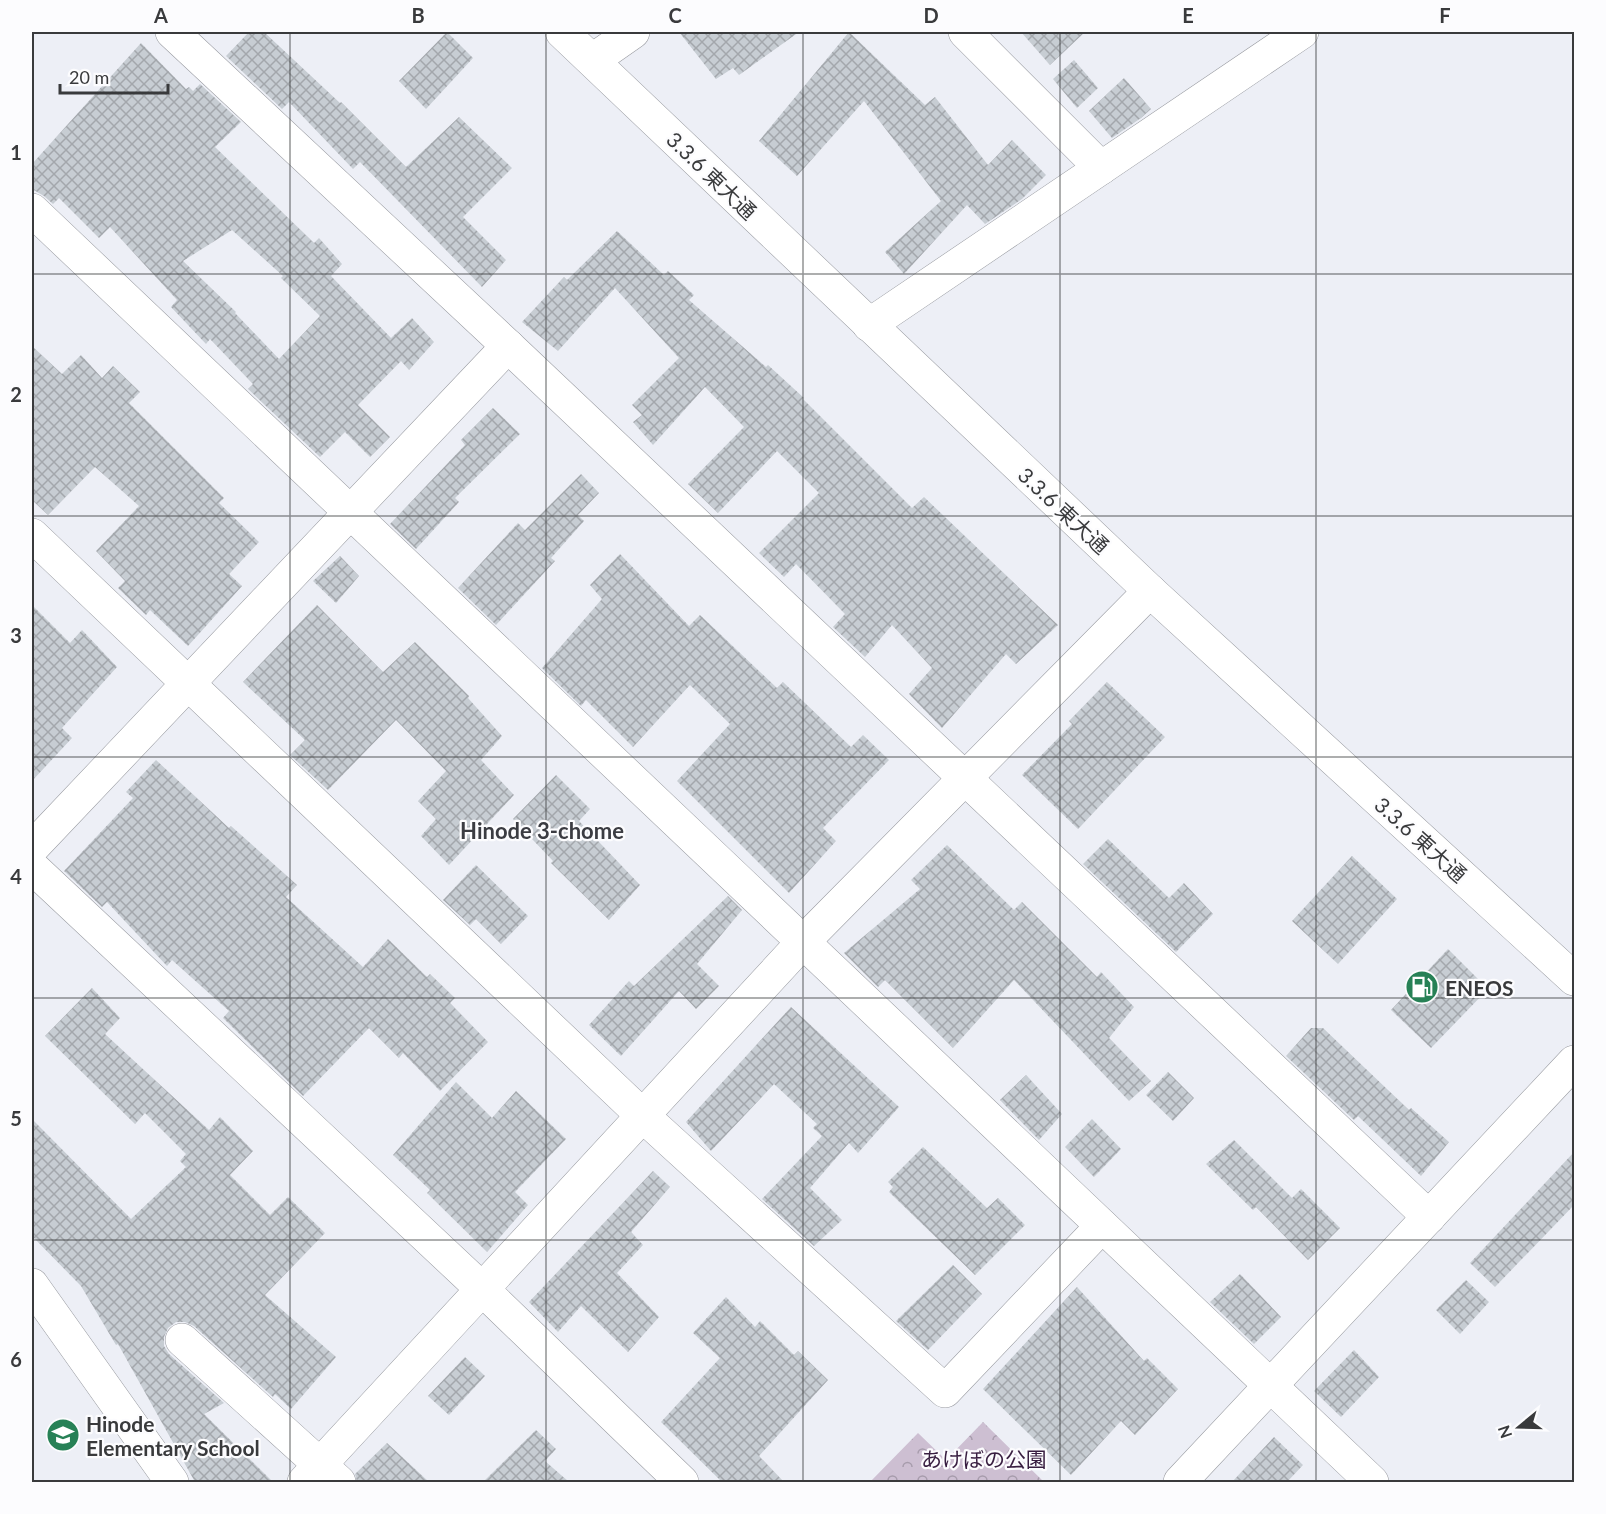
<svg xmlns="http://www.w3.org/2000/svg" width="1606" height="1514" font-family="Lato,'Noto Sans JP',sans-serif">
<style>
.park{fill:url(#park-crowns)}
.building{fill:url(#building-cross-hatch);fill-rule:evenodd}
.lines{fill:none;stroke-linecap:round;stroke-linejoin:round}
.minor-casing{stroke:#989aa0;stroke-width:34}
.tertiary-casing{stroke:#989aa0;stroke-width:34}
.minor{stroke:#fff;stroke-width:33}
.tertiary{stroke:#fff;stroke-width:33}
.grid{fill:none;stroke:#393a3c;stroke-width:1.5;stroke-opacity:0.55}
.labels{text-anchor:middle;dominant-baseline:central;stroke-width:4.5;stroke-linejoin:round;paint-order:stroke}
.street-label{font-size:21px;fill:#393a3c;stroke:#fcfcfe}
.poi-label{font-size:21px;font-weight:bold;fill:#393a3c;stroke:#fcfcfe;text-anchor:start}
.park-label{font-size:21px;fill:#381e41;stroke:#fcfcfe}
.neighbourhood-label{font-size:22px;font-weight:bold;fill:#3b3c42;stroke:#fcfcfe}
.neatline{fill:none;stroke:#393a3c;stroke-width:2}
.grid-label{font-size:20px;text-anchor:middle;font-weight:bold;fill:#393a3c}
</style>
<defs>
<pattern id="park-crowns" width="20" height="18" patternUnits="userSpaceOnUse" patternTransform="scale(1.5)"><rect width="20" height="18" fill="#cdbfd2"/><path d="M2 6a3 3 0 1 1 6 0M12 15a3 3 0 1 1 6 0" fill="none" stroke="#a79cac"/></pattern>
<pattern id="building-cross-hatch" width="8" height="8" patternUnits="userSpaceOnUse" patternTransform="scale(1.5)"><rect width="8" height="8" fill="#c7cdd3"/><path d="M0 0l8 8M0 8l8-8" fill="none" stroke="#a3a7ac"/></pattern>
</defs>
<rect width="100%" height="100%" fill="#edeff6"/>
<path class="park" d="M 983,1422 L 1044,1482 L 870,1482 L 918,1433 L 946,1460 Z"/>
<g class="building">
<path d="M 249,32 L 264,32 L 340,103 L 341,102 L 406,167 L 459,117 L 512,168 L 463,217 L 506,260 L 482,287 L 360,162 L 353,169 L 289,102 L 282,109 L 226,56 Z"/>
<path d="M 447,32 L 473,58 L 426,109 L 399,81 Z"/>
<path d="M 679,32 L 799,32 L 739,75 L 733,68 L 716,79 Z"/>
<path d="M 849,32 L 925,105 L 935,97 L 988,165 L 1012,140 L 1046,175 L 1022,199 L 985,224 L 967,205 L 904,274 L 885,252 L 941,201 L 864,101 L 797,176 L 759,141 Z"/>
<path d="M 1021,32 L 1085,32 L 1050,65 Z"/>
<path d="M 141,43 L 186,89 L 189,87 L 193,91 L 200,84 L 241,122 L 215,147 L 314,243 L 319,238 L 342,264 L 331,276 L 391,338 L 412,318 L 434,342 L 409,370 L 401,361 L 358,405 L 390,437 L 370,457 L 345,432 L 320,457 L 248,389 L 253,384 L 210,339 L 206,344 L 171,307 L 177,300 L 110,227 L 99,238 L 59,198 L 53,204 L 44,196 L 32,189 L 32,164 ZM 232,230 L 283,276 L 281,278 L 320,316 L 279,359 L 235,313 L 236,312 L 183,261 Z"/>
<path d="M 1074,60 L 1098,88 L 1077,108 L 1053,79 Z"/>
<path d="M 1124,78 L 1151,109 L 1141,118 L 1112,138 L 1089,111 Z"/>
<path d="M 617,231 L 664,275 L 668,271 L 694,295 L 689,300 L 766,367 L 768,365 L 804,398 L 803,399 L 912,508 L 924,497 L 1058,625 L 1016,664 L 1006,654 L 942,728 L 909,694 L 932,668 L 892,625 L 865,657 L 833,627 L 845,614 L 796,564 L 784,577 L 759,553 L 819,493 L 777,451 L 718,513 L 688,484 L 744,427 L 705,387 L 653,445 L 633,422 L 642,415 L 632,405 L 679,358 L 615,288 L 558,351 L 522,322 L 564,277 L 567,280 Z"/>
<path d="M 32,346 L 62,374 L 81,355 L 102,378 L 113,366 L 140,392 L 129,403 L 224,498 L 219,503 L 259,542 L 229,574 L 242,586 L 188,646 L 150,610 L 146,615 L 118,588 L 125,581 L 96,551 L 139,506 L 95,467 L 48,515 L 32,500 Z"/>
<path d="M 493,408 L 520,434 L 455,498 L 459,502 L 416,549 L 390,524 L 465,445 L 461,440 Z"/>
<path d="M 581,474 L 599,493 L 578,515 L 584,521 L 551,558 L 555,561 L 496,625 L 458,588 L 518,523 L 525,530 Z"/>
<path d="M 620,554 L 689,626 L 700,615 L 777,688 L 783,682 L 851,747 L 863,735 L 889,760 L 823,828 L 836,841 L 789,893 L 677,781 L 730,724 L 690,685 L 633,747 L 586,700 L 581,706 L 542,668 L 602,599 L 590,585 Z"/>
<path d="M 340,556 L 359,576 L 336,603 L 313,581 Z"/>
<path d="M 32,605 L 70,643 L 82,630 L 117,667 L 62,728 L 72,738 L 32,781 Z"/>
<path d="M 317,605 L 383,672 L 415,642 L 469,696 L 468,698 L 502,736 L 481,760 L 514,795 L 449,865 L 421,836 L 436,819 L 418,801 L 446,771 L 396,720 L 328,790 L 290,755 L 305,740 L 243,682 Z"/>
<path d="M 1107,682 L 1165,737 L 1078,829 L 1022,775 L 1072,724 L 1069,721 Z"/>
<path d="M 156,760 L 229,828 L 231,826 L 297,885 L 286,897 L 363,967 L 388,939 L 427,977 L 430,974 L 455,998 L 450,1003 L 488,1042 L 440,1091 L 403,1053 L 399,1058 L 369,1028 L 303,1096 L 223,1018 L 229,1011 L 172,960 L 167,966 L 107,902 L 102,907 L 64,871 L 133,798 L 126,792 Z"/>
<path d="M 556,775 L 590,809 L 579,821 L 640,885 L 609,920 L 551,863 L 553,861 L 513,819 Z"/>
<path d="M 1108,839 L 1169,898 L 1184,883 L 1213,914 L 1176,952 L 1083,864 Z"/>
<path d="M 947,845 L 1014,910 L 1022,902 L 1097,977 L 1101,972 L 1134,1007 L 1109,1038 L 1151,1081 L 1129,1101 L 1014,980 L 953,1048 L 885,980 L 878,987 L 844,953 L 920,889 L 911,880 Z"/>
<path d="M 1352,856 L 1397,899 L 1338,964 L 1292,921 Z"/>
<path d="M 476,865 L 528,916 L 501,944 L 476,919 L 470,925 L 443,900 Z"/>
<path d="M 728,896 L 742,910 L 697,964 L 719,986 L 696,1009 L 679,991 L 621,1056 L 589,1025 L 629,981 L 634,986 Z"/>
<path d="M 1448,949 L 1488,989 L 1431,1048 L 1391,1010 Z"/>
<path d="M 92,988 L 120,1018 L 105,1034 L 209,1130 L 220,1117 L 253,1151 L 230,1175 L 270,1215 L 288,1197 L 325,1233 L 265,1295 L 336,1357 L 291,1409 L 275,1394 L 273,1397 L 194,1326 L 185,1322 L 176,1322 L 168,1328 L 164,1337 L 164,1346 L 169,1354 L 224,1403 L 204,1414 L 273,1482 L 195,1482 L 118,1344 L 116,1345 L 81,1286 L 32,1236 L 32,1119 L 131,1219 L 186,1167 L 180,1161 L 186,1154 L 145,1113 L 135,1124 L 45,1036 Z"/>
<path d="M 791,1007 L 899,1107 L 858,1153 L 849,1143 L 810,1188 L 842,1220 L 814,1246 L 762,1199 L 822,1136 L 813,1128 L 817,1124 L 774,1084 L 711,1151 L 686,1122 Z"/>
<path d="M 1311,1028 L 1323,1028 L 1409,1110 L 1411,1108 L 1449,1142 L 1421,1176 L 1358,1116 L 1354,1120 L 1286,1056 Z"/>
<path d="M 1168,1072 L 1194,1098 L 1173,1121 L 1146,1095 Z"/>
<path d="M 1026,1075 L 1062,1114 L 1039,1140 L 1000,1100 Z"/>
<path d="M 456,1082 L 492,1118 L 516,1091 L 566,1139 L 515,1192 L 528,1205 L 487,1252 L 427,1193 L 430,1190 L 393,1155 Z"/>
<path d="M 1092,1119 L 1121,1149 L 1094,1177 L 1065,1147 Z"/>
<path d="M 1234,1140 L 1292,1198 L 1301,1189 L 1340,1228 L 1308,1260 L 1256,1207 L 1253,1210 L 1206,1164 Z"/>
<path d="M 923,1147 L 987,1208 L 998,1198 L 1025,1225 L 975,1275 L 889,1192 L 893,1187 L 888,1182 Z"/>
<path d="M 1575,1151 L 1575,1204 L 1495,1287 L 1470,1263 Z"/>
<path d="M 653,1171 L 670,1187 L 631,1232 L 643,1245 L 617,1273 L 659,1317 L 628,1352 L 581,1306 L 558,1332 L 529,1302 Z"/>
<path d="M 953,1265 L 982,1294 L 928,1350 L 896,1321 Z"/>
<path d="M 1240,1274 L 1281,1317 L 1254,1344 L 1210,1302 Z"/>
<path d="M 1466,1280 L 1489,1302 L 1460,1334 L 1436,1310 Z"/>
<path d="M 1077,1287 L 1144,1361 L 1147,1358 L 1178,1389 L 1135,1435 L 1121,1421 L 1071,1475 L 983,1389 Z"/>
<path d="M 726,1297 L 755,1327 L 760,1321 L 794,1355 L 798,1351 L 828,1380 L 759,1456 L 784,1482 L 722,1482 L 661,1422 L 720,1358 L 693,1333 Z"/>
<path d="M 1354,1350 L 1379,1377 L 1341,1417 L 1314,1391 Z"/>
<path d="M 465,1357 L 485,1376 L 449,1415 L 428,1396 Z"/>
<path d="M 536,1430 L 556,1449 L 545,1461 L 569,1482 L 483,1482 Z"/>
<path d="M 1274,1437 L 1303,1465 L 1287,1482 L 1232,1482 Z"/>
<path d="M 387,1443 L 429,1482 L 357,1482 L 355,1474 Z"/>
</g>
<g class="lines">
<defs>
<g id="minor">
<path d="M 172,32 L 508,346 L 1429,1217"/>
<path d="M 965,32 L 1101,168"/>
<path d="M 593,60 L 633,32"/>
<path d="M 32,210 L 1372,1482"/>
<path d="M 869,325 L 1302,32"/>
<path d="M 32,535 L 643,1116 L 945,1391 L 1102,1226"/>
<path d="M 32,848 L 508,346"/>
<path d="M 32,867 L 482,1289 L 682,1482"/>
<path d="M 182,1340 L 339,1482"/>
<path d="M 304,1482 L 803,942 L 1150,591"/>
<path d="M 1180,1482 L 1574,1062"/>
</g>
<g id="tertiary">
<path d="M 562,32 L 1150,591 L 1574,979"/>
<path d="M 32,1285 L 172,1482"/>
</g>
</defs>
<use href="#minor" class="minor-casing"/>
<use href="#tertiary" class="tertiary-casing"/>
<use href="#minor" class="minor"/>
<use href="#tertiary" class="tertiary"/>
</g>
<path class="grid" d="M 290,32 L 290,1482M 546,32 L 546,1482M 803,32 L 803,1482M 1060,32 L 1060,1482M 1316,32 L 1316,1482M 32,274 L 1574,274M 32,516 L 1574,516M 32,757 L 1574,757M 32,998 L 1574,998M 32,1240 L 1574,1240"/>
<defs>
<symbol id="fuel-disc" viewBox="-11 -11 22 22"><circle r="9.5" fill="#278156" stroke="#fcfcfe"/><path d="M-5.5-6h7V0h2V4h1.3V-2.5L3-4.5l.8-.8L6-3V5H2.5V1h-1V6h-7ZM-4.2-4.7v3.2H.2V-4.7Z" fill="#fff"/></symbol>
<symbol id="school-disc" viewBox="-11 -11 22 22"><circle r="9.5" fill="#278156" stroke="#fcfcfe"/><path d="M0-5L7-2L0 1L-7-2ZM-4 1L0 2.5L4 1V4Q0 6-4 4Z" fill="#fff"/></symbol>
</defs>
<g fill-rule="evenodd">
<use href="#fuel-disc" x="1403" y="968" width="38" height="38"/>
<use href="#school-disc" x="44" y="1416" width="38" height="38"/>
</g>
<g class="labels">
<g class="street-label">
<text transform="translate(712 175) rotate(44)">3.3.6 東大通</text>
<text transform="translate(1064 510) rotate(43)">3.3.6 東大通</text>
<text transform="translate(1421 839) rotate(42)">3.3.6 東大通</text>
</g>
<g class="poi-label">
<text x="1445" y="987">ENEOS</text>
<text x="86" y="1423">Hinode<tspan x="86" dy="24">Elementary School</tspan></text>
</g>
<g class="park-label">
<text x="984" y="1458">あけぼの公園</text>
</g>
<g class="neighbourhood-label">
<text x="542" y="830">Hinode 3-chome</text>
</g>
</g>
<rect width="1606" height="1514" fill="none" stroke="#fcfcfe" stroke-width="66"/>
<g transform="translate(1519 1427) rotate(251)" stroke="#fcfcfe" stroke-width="4.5" paint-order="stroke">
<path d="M0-4.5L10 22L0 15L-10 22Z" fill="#393a3c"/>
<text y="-9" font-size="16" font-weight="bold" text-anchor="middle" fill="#393a3c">N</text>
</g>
<path d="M60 84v9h108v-9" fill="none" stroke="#393a3c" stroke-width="3"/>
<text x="69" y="84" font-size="18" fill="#393a3c" stroke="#fcfcfe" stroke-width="4.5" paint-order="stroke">20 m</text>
<rect x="33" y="33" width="1540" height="1448" class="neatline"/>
<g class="grid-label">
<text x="161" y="23">A</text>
<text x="418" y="23">B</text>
<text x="675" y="23">C</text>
<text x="931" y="23">D</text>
<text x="1188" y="23">E</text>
<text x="1445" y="23">F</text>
<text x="16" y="160">1</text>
<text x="16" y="402">2</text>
<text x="16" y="643">3</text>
<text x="16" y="884">4</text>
<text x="16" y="1126">5</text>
<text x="16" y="1367">6</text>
</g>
</svg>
